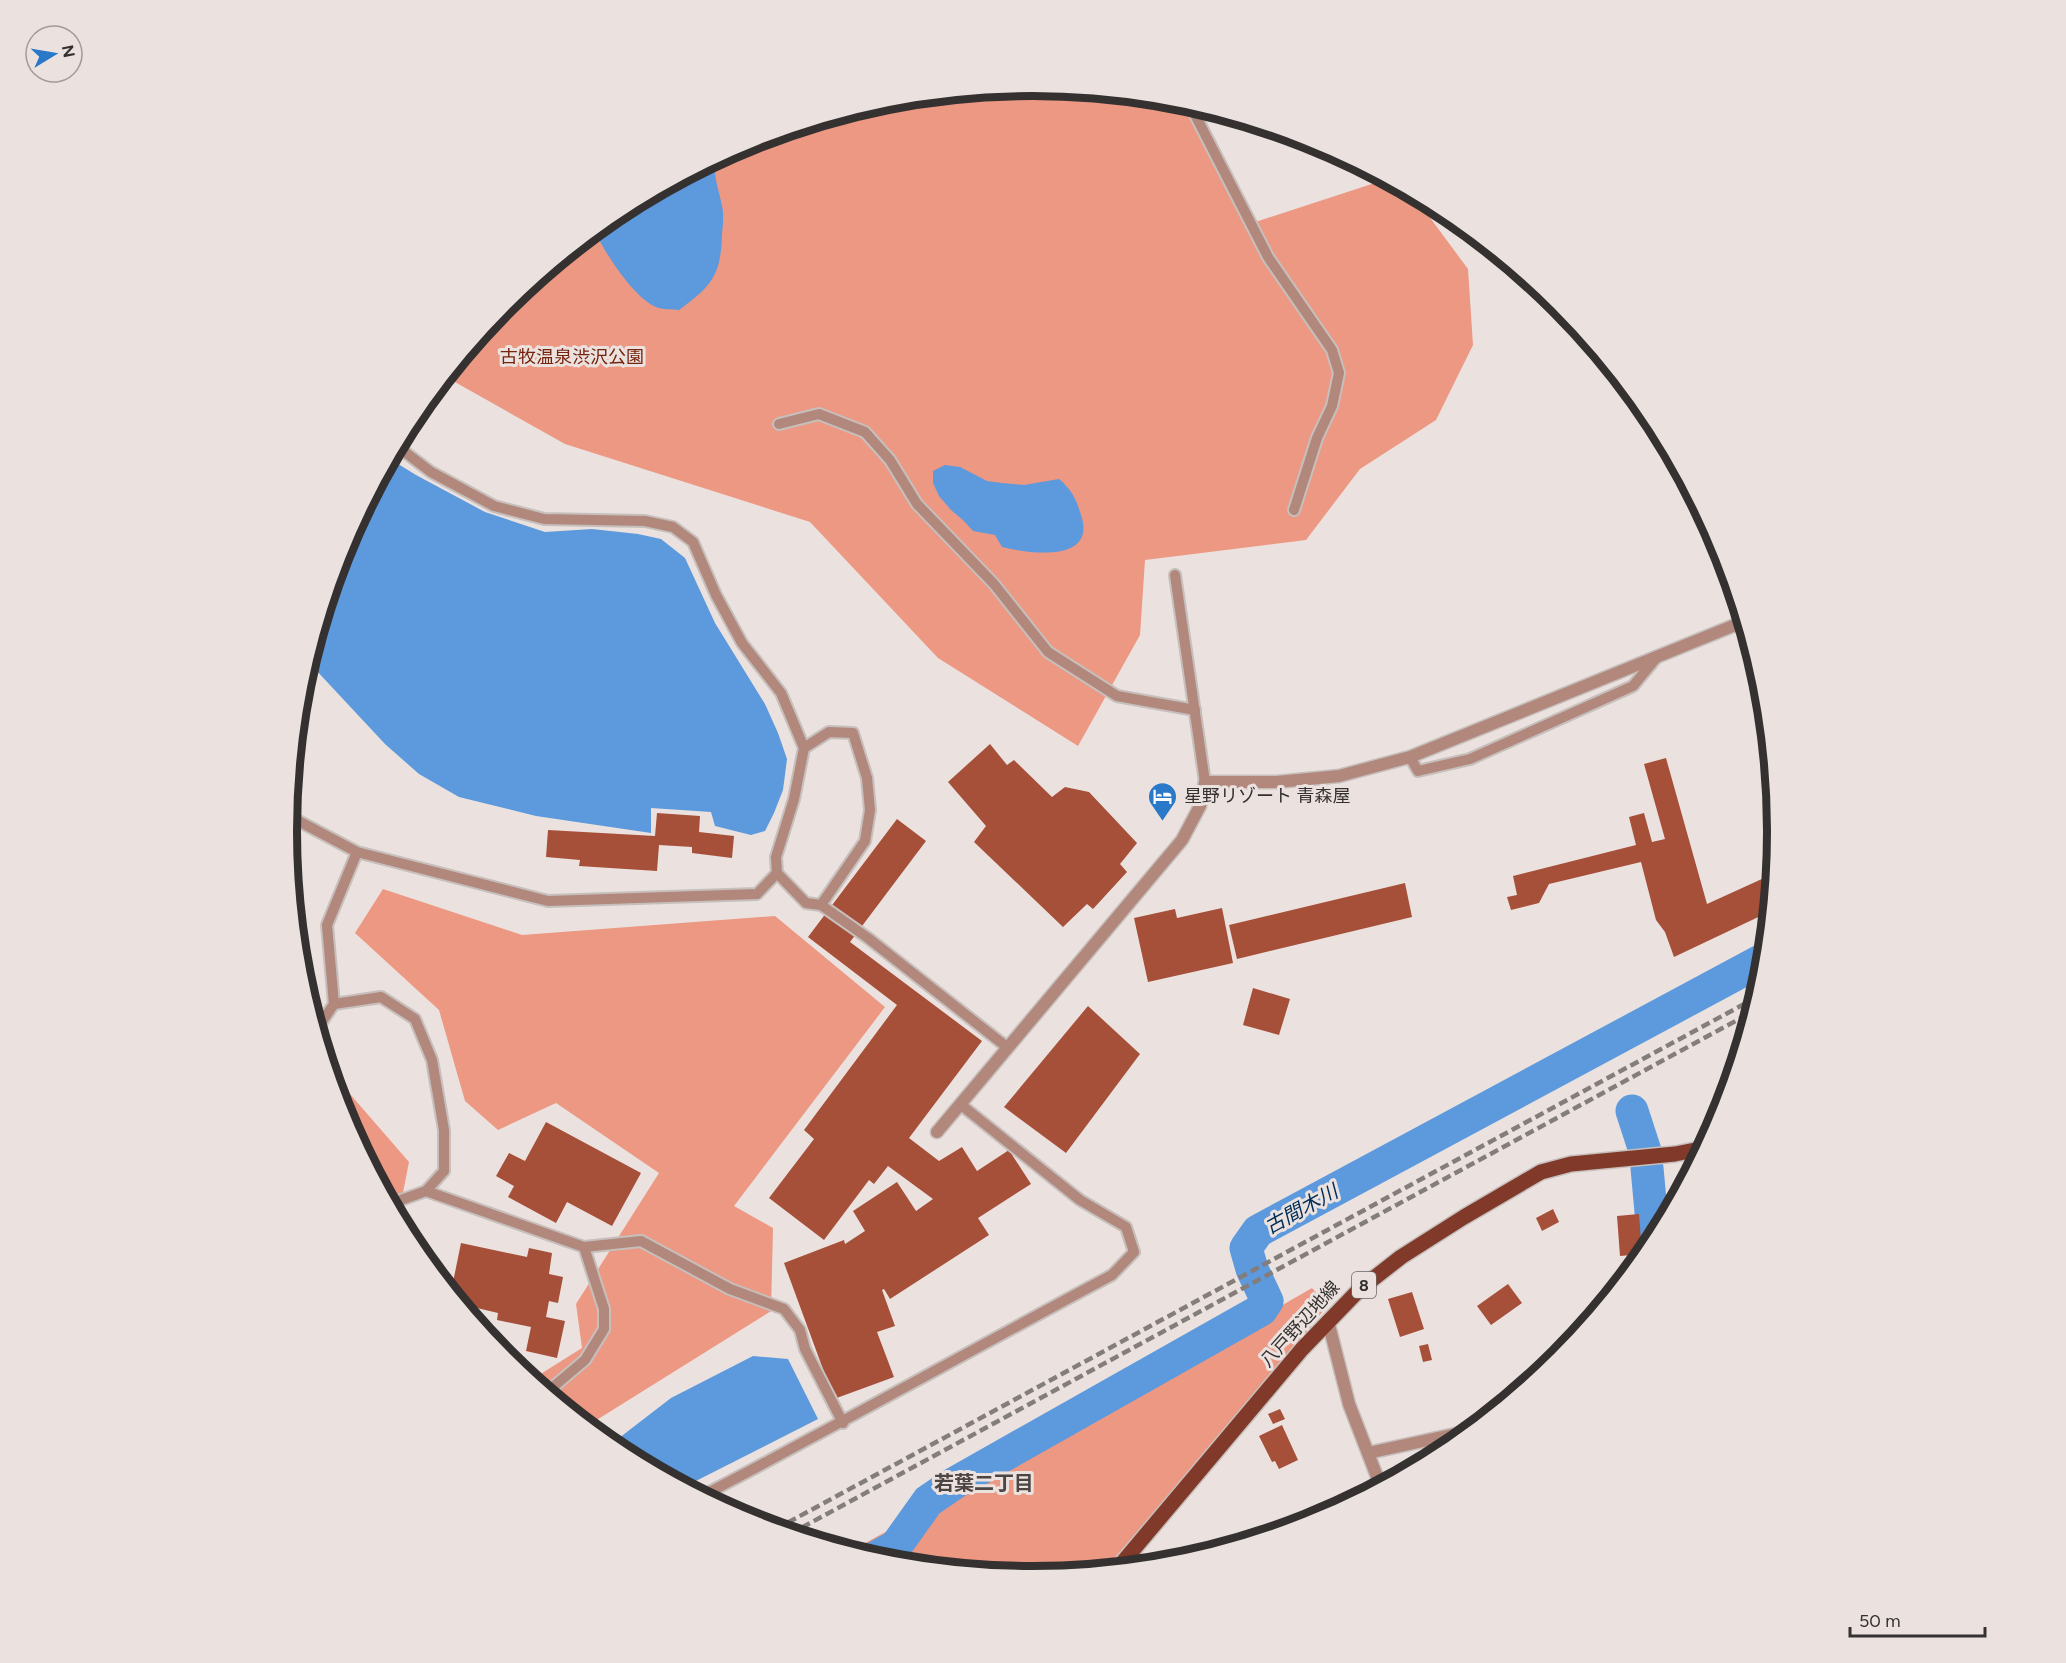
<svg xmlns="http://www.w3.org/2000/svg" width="2066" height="1663" font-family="Figtree,'Noto Sans JP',sans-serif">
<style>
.green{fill:#ec9883}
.water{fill:#5c99dd}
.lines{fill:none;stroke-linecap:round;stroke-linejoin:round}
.river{stroke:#5c99dd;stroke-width:33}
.building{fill:#a64f39}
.lane-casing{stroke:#c6bfbc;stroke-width:14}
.street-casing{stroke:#c6bfbc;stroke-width:15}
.primary-casing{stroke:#c6bfbc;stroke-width:18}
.lane{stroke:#b2887d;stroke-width:10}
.street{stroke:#b2887d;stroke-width:12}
.primary{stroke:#813a29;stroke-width:15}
.rail{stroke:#837d7b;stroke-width:4.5;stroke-dasharray:9 4.5;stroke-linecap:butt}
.labels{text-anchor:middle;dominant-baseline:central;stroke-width:6;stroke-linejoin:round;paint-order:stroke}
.shield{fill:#ebe2df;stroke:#6b6664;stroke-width:1.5}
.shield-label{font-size:16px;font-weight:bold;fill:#343130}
.park-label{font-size:18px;fill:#76230d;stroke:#ebe2df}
.poi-label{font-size:18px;fill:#343130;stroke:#ebe2df;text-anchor:start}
.street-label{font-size:18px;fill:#343130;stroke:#ebe2df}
.water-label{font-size:20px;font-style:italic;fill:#002d58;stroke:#ebe2df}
.neighbourhood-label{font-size:20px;font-weight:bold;fill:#4d4543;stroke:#ebe2df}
.rim{fill:none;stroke:#343130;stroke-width:8}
</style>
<rect width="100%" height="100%" fill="#ebe2df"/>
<g class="green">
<path d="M 1033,86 L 1182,101 L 1246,225 L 1387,179 L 1411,192 L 1468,269 L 1473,345 L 1436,420 L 1360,469 L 1306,540 L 1145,560 L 1140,635 L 1078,746 L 938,658 L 810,522 L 565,444 L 446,377 L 506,304 L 619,211 L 748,142 L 888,100 Z"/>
<path d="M 383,889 L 522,935 L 775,916 L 885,1007 L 734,1206 L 773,1228 L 771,1311 L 587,1426 L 531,1380 L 582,1348 L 576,1304 L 659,1173 L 556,1103 L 498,1130 L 465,1101 L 439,1010 L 355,933 Z"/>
<path d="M 330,1071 L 409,1162 L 398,1218 L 344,1117 Z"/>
<path d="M 1312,1288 L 1327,1306 L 1259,1392 L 1104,1570 L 1033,1577 L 887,1563 L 849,1552 L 940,1502 Z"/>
</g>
<g class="water">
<path d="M 715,160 C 713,176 719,190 722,206 C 724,214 723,225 722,234 C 721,275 712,286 679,310 C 672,309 662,310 656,307 C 634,298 604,252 595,231 L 619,211 Z"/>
<path d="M 390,459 L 416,475 L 485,512 L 545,532 L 592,529 L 638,534 L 661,539 L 685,558 L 715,623 L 765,704 L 778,733 L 787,759 L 783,790 L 774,813 L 765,831 L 751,835 L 715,826 L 711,812 L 651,808 L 651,833 L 536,816 L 459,797 L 419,774 L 385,744 L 315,669 L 310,659 L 339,561 L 361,531 L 355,526 Z"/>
<path d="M 945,465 L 960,467 L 987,481 L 1002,483 L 1024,485 L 1059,479 C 1072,490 1076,499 1081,515 C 1097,563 1030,554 1002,547 L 995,535 L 973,531 L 964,521 L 951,510 L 939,496 L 933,483 L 933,471 Z"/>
<path d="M 753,1356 L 788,1359 L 818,1419 L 684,1487 L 618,1452 L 610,1445 L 671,1398 Z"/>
</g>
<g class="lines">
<g class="river">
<path d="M 1632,1111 L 1646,1154"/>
<path d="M 1647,1168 L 1654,1245"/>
<path d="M 873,1559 L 896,1546 L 928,1501 L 953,1484 L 1261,1310 L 1267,1301 L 1252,1269 L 1246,1248 L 1258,1231 L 1766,958"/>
</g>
</g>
<g class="building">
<path d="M 990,744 L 1007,765 L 1014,760 L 1052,797 L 1065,787 L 1089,792 L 1137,843 L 1120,864 L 1127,872 L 1093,909 L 1087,904 L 1063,927 L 974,842 L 986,826 L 948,782 Z"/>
<path d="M 1666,758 L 1707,904 L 1775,873 L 1771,911 L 1674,957 L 1665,932 L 1656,920 L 1641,862 L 1549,884 L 1539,903 L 1511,910 L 1507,897 L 1517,895 L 1513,876 L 1636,845 L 1629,817 L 1644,813 L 1652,842 L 1665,839 L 1644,764 Z"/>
<path d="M 657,813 L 700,816 L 699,832 L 734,836 L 732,858 L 692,853 L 692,847 L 659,845 L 657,871 L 579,866 L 580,860 L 546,857 L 548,830 L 655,836 Z"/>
<path d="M 897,819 L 926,841 L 850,942 L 982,1041 L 909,1138 L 939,1161 L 962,1147 L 977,1171 L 1009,1150 L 1031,1184 L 978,1218 L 989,1235 L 890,1299 L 884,1289 L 882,1290 L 895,1326 L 877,1332 L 894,1377 L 834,1399 L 784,1263 L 844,1240 L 845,1244 L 865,1231 L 853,1211 L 897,1182 L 916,1211 L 933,1199 L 888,1166 L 874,1184 L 869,1180 L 824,1240 L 769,1198 L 814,1139 L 804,1130 L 897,1005 L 808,937 Z"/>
<path d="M 1405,883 L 1412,917 L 1237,959 L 1229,925 Z"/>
<path d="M 1222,908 L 1233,963 L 1148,982 L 1134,918 L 1175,909 L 1177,918 Z"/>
<path d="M 1253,988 L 1290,999 L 1279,1035 L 1243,1025 Z"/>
<path d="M 1088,1006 L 1140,1054 L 1066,1153 L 1004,1107 Z"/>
<path d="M 546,1122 L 641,1173 L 612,1226 L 567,1202 L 556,1223 L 508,1197 L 514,1186 L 496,1176 L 509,1153 L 525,1161 Z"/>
<path d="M 1553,1209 L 1559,1222 L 1542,1231 L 1536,1218 Z"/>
<path d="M 1639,1214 L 1642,1254 L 1620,1256 L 1617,1216 Z"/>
<path d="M 461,1243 L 527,1257 L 529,1248 L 552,1253 L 549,1274 L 563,1277 L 558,1303 L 549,1301 L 546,1317 L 565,1321 L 557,1358 L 526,1351 L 531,1327 L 497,1320 L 498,1313 L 477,1308 L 475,1318 L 471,1318 L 451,1292 Z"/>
<path d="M 1508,1284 L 1522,1303 L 1491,1325 L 1477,1306 Z"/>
<path d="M 1412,1292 L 1424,1329 L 1400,1337 L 1388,1299 Z"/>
<path d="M 1428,1344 L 1432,1360 L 1423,1362 L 1419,1346 Z"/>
<path d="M 1280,1409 L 1285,1419 L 1273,1424 L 1268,1414 Z"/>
<path d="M 1282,1425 L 1298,1460 L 1279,1469 L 1275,1461 L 1272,1462 L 1259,1436 Z"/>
</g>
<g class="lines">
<defs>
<g id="lane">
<path d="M 1189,103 L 1268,257 L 1332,350 L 1339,373 L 1332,406 L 1317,438 L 1294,510"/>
<path d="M 779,424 L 819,414 L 865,432 L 890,460 L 917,504 L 994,584 L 1048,652 L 1117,696 L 1195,710"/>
<path d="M 1175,575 L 1205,782"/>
<path d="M 804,748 L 829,732 L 853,733 L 867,778 L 870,810 L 865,841 L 821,905"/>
<path d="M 1410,757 L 1418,771 L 1470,759 L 1633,686 L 1657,657"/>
<path d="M 289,816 L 357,852 L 548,901 L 757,894 L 777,873 L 776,857 L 794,799 L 804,748 L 781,693 L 742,643 L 716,595 L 693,542 L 673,527 L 645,521 L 544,519 L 494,506 L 431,472 L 397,446"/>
<path d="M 777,873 L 806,903 L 821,905 L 868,938 L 1008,1048"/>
<path d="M 334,1004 L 381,997 L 415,1019 L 432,1060 L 444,1130 L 444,1171 L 426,1191 L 390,1204"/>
<path d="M 317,1029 L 334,1004 L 327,925 L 357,852"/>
<path d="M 426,1191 L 584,1247 L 604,1309 L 604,1329 L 585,1360 L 546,1393"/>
<path d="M 584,1247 L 641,1241 L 730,1289 L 784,1309 L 800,1330 L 805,1349 L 843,1423"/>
<path d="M 702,1496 C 840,1424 975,1348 1112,1275 L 1134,1252 L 1126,1227 L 1080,1200 L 960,1104"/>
</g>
<g id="street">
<path d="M 937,1132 L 1182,840 L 1200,806 L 1205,782 L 1277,782 L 1339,776 L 1410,757 L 1745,621"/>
<path d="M 1328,1321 L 1349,1404 L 1381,1487"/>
<path d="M 1368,1453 L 1474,1430"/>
</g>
<path id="primary" d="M 1117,1569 L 1302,1349 L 1360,1289 L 1401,1257 L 1464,1217 L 1541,1172 L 1571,1164 L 1675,1154 L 1705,1148"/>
</defs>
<use href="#lane" class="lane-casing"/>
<use href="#street" class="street-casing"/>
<use href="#primary" class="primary-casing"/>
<use href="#lane" class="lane"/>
<use href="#street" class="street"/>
<use href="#primary" class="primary"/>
<g class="rail">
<path d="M 776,1529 L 1759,996"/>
<path d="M 790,1534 L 1754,1011"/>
</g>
</g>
<defs>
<symbol id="hotel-pin" viewBox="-11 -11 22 30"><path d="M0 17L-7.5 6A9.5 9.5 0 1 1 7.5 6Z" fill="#2a78c8" stroke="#ebe2df"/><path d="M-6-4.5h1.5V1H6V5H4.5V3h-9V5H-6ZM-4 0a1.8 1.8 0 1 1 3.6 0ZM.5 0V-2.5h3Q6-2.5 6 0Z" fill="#fff"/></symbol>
</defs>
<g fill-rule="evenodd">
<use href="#hotel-pin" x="1146" y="780" width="33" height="45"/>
</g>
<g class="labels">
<rect class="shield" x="1352" y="1272" width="24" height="26" rx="4.5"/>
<g class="shield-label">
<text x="1364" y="1285">8</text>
</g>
<g class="park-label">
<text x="572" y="357">古牧温泉渋沢公園</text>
</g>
<g class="poi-label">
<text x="1184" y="796">星野リゾート 青森屋</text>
</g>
<g class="street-label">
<text transform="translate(1300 1324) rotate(-48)">八戸野辺地線</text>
</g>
<g class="water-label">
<text transform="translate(1301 1209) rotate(-29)">古間木川</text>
</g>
<g class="neighbourhood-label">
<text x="984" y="1483">若葉二丁目</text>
</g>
</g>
<path d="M0 0H2066V1663H0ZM297 831a735 735 0 1 1 1470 0a735 735 0 1 1-1470 0Z" fill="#ebe2df" fill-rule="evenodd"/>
<path class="rim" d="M297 831a735 735 0 1 1 1470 0a735 735 0 1 1-1470 0Z"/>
<g transform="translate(54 54) rotate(79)"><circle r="28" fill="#ebe2df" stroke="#a29b99" stroke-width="1.5"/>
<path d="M0-4.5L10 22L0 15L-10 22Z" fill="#2a78c8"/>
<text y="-9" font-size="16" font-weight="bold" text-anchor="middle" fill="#343130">N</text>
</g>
<path d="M1850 1627v9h135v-9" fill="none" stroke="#343130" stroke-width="3"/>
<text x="1859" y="1627" font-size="18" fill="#343130" stroke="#ebe2df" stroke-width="4.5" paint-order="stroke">50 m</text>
</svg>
